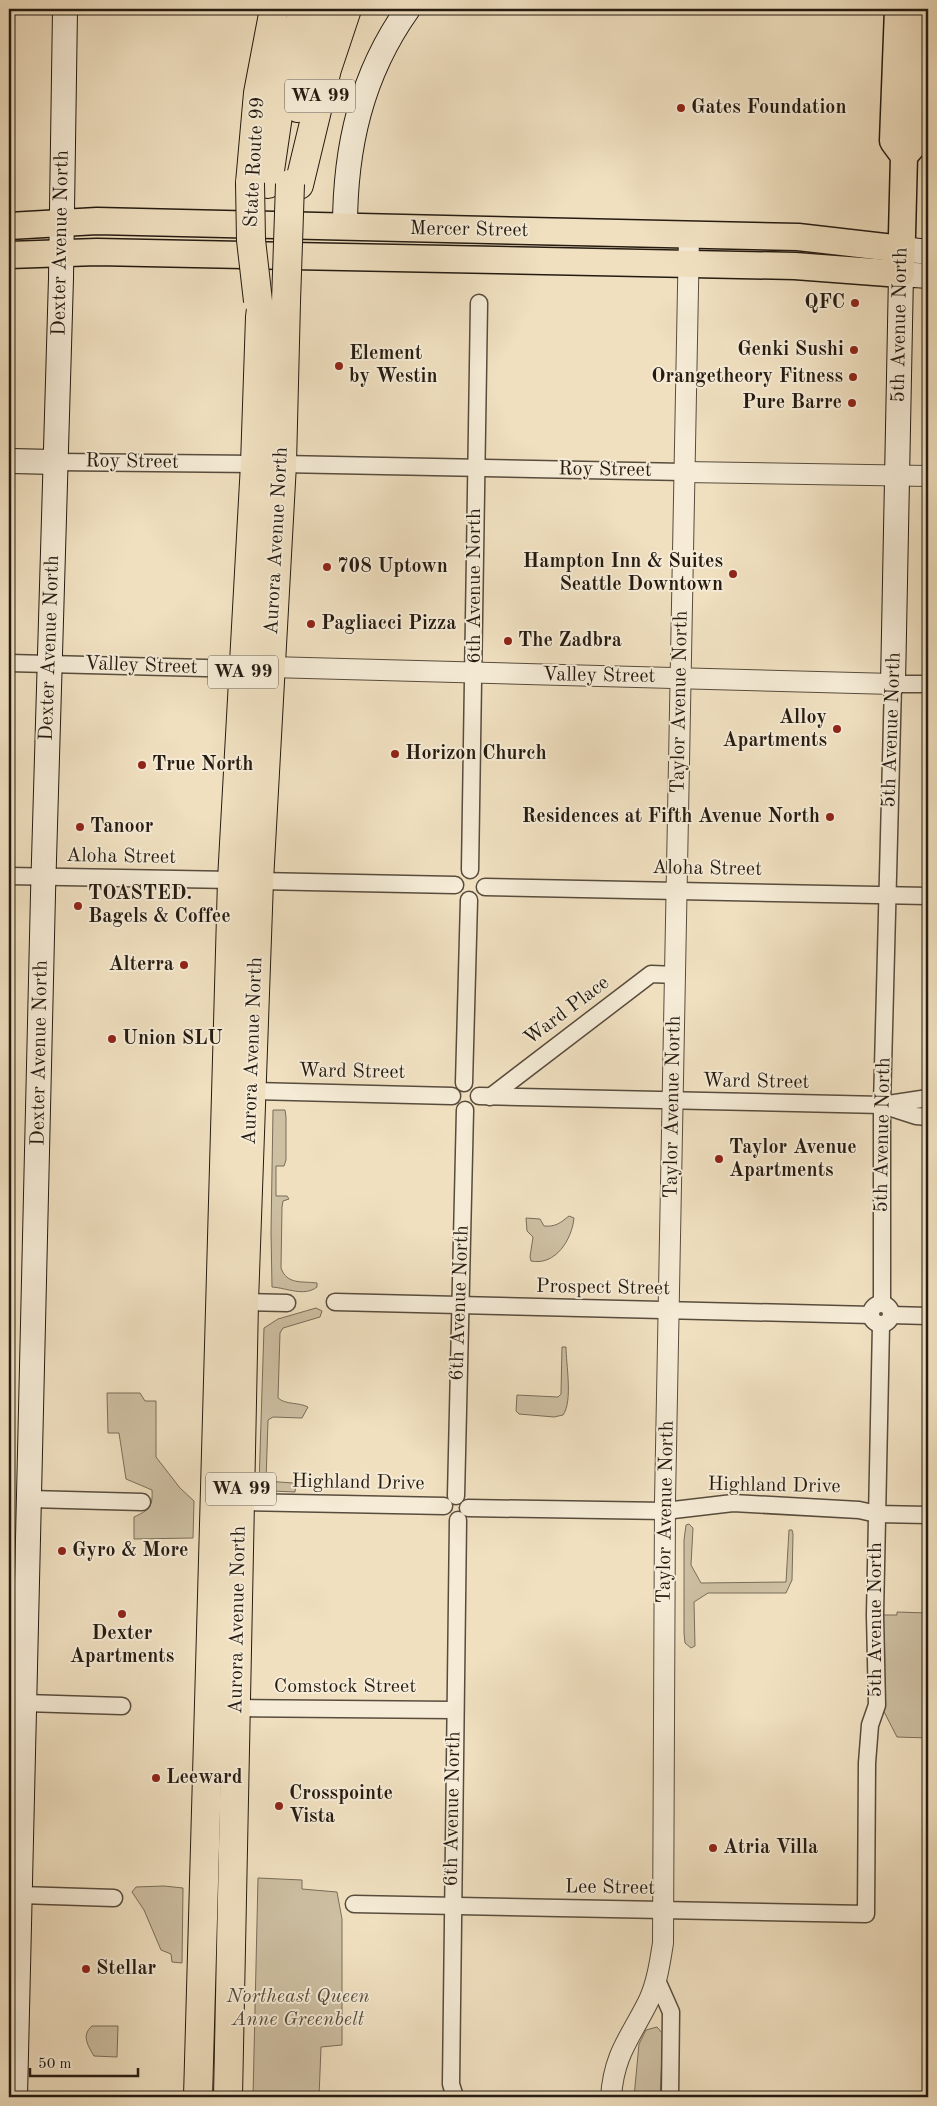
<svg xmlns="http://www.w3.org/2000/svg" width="937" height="2106" font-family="'Old Standard TT',serif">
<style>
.green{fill:#cdbfa2;stroke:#796d5a}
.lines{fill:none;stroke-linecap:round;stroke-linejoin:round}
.minor-casing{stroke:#584c3d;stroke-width:19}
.tertiary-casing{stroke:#584c3d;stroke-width:22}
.secondary-casing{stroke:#251b11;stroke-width:26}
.primary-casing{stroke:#251b11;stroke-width:29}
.trunk-casing{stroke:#251b11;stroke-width:30}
.motorway-casing{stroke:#251b11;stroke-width:30}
.minor{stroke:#f5ebd6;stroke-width:16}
.tertiary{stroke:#f5ebd6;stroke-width:20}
.secondary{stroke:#f5ebd6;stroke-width:24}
.primary{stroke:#f0e0c0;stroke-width:26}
.trunk{stroke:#f0e0c0;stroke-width:28}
.motorway{stroke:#f0e0c0;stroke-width:28}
.motorway-bridge-casing{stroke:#251b11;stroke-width:30;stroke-linecap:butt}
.motorway-bridge{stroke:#f0e0c0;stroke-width:28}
.poi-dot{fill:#8f2418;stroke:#f5ebd6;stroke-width:2}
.labels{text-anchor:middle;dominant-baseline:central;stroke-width:4;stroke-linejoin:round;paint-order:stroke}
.shield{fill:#f5ebd6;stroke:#63594c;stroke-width:1}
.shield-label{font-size:19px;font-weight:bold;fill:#251b11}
.poi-label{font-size:20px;font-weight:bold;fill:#251b11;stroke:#f5ebd6;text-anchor:start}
.street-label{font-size:20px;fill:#251b11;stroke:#f5ebd6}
.park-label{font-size:20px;font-style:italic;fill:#574c3c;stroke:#f5ebd6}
</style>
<rect width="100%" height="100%" fill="#f0e0c0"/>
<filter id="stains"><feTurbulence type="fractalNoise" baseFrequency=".004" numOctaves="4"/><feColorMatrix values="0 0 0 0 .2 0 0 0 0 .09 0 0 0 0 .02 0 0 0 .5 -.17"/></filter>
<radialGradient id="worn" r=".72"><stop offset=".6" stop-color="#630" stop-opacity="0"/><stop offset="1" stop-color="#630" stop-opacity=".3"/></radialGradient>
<g class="green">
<path d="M 273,1110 L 285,1110 L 286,1117 L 286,1160 L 284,1166 L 276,1166 L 276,1196 L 287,1196 L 289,1199 L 283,1201 L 282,1207 L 281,1268 C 287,1285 302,1281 317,1283 L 317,1287 C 304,1297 287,1288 272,1287 L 271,1232 Z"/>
<path d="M 569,1216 L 574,1218 C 572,1239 556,1266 531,1261 L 530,1257 L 533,1237 L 527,1231 L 526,1218 L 540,1219 L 544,1226 C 556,1227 560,1223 569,1216 Z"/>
<path d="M 316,1308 L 322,1311 L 320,1317 L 283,1328 L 280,1333 L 278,1398 C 286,1405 298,1402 308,1407 L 302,1418 L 273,1417 L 268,1420 L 266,1481 L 293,1483 L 296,1485 L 295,1492 L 272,1491 L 259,1485 L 264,1328 L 278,1319 Z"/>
<path d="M 562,1347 L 566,1347 C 566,1364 573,1401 563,1415 L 554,1417 L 519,1414 L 516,1411 L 517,1395 L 558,1397 L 561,1394 Z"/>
<path d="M 107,1393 L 140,1393 L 145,1401 L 156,1401 L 156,1457 L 180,1488 L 194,1501 L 193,1538 L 134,1539 L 134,1517 C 149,1510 153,1507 152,1490 L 126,1479 L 119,1433 L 108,1433 Z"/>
<path d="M 689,1524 L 693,1528 L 691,1565 L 701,1583 L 786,1582 L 789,1530 L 792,1530 L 793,1534 L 792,1580 L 786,1593 L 708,1593 L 694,1602 L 695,1646 L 691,1648 L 685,1643 L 684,1633 L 684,1540 L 686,1525 Z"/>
<path d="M 897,1612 L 928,1613 L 928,1738 L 897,1737 L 878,1700 L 881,1615 L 897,1615 Z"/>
<path d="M 258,1878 L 302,1880 L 302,1889 L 337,1892 L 342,1919 L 342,2045 L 321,2047 L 319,2097 L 253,2097 Z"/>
<path d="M 164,1886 L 183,1888 L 182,1963 L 172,1962 L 171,1954 L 161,1950 L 144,1910 L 132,1892 L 136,1887 Z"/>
<path d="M 92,2026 L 118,2026 L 117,2057 L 94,2056 C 88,2046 81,2035 92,2026 Z"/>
<path d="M 657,2027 L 663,2034 L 660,2097 L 634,2097 L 639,2044 L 646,2030 Z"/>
</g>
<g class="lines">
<defs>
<g id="minor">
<path d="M 56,462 L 255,464"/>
<path d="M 282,464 L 684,472"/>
<path d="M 9,663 L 244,669"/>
<path d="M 470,870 L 479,303"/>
<path d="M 9,876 L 232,880"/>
<path d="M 259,881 L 455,885"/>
<path d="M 485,887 L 928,896"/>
<path d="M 464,1083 L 469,900"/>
<path d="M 252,1091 L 452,1096"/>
<path d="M 479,1096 L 882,1105 L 928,1098"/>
<path d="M 490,1097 L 651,974 L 676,975"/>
<path d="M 885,1106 L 916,1116 L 928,1117"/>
<path d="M 244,1302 L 287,1303"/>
<path d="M 335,1302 L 871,1315"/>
<circle cx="881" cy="1314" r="10"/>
<path d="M 882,1304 L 882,1105 L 893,684 L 928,684"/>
<path d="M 891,1315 L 928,1316"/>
<path d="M 456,1496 L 465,1110"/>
<path d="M 30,1499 L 142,1502"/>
<path d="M 241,1502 L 444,1506"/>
<path d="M 468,1508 L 665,1511 L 733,1503 L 859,1510 L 877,1514 L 928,1515"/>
<path d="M 25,1703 L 122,1706"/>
<path d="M 236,1708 L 454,1710"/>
<path d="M 20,1895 L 114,1898"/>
<path d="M 354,1904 L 866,1914 L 867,1763 L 870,1725 L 877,1705 L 875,1615 L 881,1325"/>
<path d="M 656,1978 L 671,2012 L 670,2097"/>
<path d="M 455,2097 L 451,2084 L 458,1520"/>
</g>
<g id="tertiary">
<path d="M 684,472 L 928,476"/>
<path d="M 270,667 L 893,684"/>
<path d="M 611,2097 C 614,2053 631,2037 649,2000 C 657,1983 660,1962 663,1943 L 665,1501 L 689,235"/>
</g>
<g id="secondary">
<path d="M 345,227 C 345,148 361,75 408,9"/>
<path d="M 902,249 L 928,252"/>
<path d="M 9,461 L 56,462"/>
<path d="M 893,684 L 901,274 L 928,276"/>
<path d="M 15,2097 L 43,894 L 61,278 L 65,9"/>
</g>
<g id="primary">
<path d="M 904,156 L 917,141 L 921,9"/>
<path d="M 9,226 L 97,221 L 798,237 L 902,249"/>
<path d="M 9,255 L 97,252 L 795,266 L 901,274 L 904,156 L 893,141 L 898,9"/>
</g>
<g id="trunk">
<path d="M 198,2097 L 232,880 L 255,464"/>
<path d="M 228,2097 L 244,1302 L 259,881 L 282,464"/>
</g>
<g id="motorway">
<path d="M 298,108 L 306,71 L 326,9"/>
<path d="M 250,183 L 258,93 L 274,9"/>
<path d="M 268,184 L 282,88 L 303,9"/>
<path d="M 299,185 L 327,69 L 347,9"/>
<path d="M 255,464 L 260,317 L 262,301"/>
<path d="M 282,464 L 286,302"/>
</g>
</defs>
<use href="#minor" class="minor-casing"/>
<use href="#tertiary" class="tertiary-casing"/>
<use href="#secondary" class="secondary-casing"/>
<use href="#primary" class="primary-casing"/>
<use href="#trunk" class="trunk-casing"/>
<use href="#motorway" class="motorway-casing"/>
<use href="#minor" class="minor"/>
<use href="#tertiary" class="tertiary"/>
<use href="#secondary" class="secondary"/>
<use href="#primary" class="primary"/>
<use href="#trunk" class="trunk"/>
<use href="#motorway" class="motorway"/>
<defs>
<g id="motorway-bridge">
<path d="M 250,183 L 251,240 L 258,301"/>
<path d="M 286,302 L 290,184"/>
</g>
</defs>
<use href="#motorway-bridge" class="motorway-bridge-casing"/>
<use href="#motorway-bridge" class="motorway-bridge"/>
</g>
<g class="poi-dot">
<circle cx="681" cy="108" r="5"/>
<circle cx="855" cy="303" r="5"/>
<circle cx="854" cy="350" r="5"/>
<circle cx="339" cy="366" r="5"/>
<circle cx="853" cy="377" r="5"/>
<circle cx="852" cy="403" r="5"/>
<circle cx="327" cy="567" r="5"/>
<circle cx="733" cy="574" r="5"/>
<circle cx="311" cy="624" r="5"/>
<circle cx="508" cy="641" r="5"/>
<circle cx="837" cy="729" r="5"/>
<circle cx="395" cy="754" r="5"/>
<circle cx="142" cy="765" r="5"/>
<circle cx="830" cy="817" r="5"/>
<circle cx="80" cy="827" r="5"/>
<circle cx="78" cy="906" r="5"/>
<circle cx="184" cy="965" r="5"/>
<circle cx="112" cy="1039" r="5"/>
<circle cx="719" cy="1159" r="5"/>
<circle cx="62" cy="1551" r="5"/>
<circle cx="122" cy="1614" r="5"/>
<circle cx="156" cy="1778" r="5"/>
<circle cx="279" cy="1806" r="5"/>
<circle cx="713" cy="1848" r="5"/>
<circle cx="86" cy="1969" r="5"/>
</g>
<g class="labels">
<g class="shield">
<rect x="285" y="79.5" width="70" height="33" rx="4"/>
<rect x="208" y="655.5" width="70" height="33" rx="4"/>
<rect x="206" y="1472.5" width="70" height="33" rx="4"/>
</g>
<g class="shield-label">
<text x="320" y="96">WA 99</text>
<text x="243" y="672">WA 99</text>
<text x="241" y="1489">WA 99</text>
</g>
<g class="poi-label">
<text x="691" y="108">Gates Foundation</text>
<text x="845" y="303" text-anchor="end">QFC</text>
<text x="844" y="350" text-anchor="end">Genki Sushi</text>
<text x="349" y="354">Element<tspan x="349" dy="23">by Westin</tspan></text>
<text x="843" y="377" text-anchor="end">Orangetheory Fitness</text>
<text x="842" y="403" text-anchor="end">Pure Barre</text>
<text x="723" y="562" text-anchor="end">Hampton Inn &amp; Suites<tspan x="723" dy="23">Seattle Downtown</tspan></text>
<text x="337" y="567">708 Uptown</text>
<text x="321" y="624">Pagliacci Pizza</text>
<text x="518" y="641">The Zadbra</text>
<text x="827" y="718" text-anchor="end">Alloy<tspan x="827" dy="23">Apartments</tspan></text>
<text x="405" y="754">Horizon Church</text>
<text x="152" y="765">True North</text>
<text x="820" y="817" text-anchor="end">Residences at Fifth Avenue North</text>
<text x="90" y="827">Tanoor</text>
<text x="88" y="894">TOASTED.<tspan x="88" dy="23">Bagels &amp; Coffee</tspan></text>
<text x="174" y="965" text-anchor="end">Alterra</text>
<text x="122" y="1039">Union SLU</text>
<text x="729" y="1148">Taylor Avenue<tspan x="729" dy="23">Apartments</tspan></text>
<text x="72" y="1551">Gyro &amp; More</text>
<text x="122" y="1634" text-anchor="middle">Dexter<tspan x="122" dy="23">Apartments</tspan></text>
<text x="166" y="1778">Leeward</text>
<text x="289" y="1794">Crosspointe<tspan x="289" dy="23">Vista</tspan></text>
<text x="723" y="1848">Atria Villa</text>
<text x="96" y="1969">Stellar</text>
</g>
<g class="street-label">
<text transform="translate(255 162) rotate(-87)">State Route 99</text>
<text transform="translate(469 230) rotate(1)">Mercer Street</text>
<text transform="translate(61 243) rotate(-89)">Dexter Avenue North</text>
<text transform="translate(900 325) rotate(-89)">5th Avenue North</text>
<text transform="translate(132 462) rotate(1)">Roy Street</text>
<text transform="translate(605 470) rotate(1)">Roy Street</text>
<text transform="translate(277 541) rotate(-87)">Aurora Avenue North</text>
<text transform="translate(475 586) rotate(-90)">6th Avenue North</text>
<text transform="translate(50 648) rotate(-88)">Dexter Avenue North</text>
<text transform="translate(141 666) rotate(2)">Valley Street</text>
<text transform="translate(599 676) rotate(1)">Valley Street</text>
<text transform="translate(680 702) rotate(-89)">Taylor Avenue North</text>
<text transform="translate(892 730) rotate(-88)">5th Avenue North</text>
<text transform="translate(121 857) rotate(1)">Aloha Street</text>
<text transform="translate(707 869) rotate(1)">Aloha Street</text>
<text transform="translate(567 1011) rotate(-37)">Ward Place</text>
<text transform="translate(253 1051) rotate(-88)">Aurora Avenue North</text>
<text transform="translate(40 1053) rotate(-89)">Dexter Avenue North</text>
<text transform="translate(352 1072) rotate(1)">Ward Street</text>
<text transform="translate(756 1082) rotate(1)">Ward Street</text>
<text transform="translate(673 1107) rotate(-89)">Taylor Avenue North</text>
<text transform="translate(883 1135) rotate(-89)">5th Avenue North</text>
<text transform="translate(603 1288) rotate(1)">Prospect Street</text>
<text transform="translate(460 1303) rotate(-88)">6th Avenue North</text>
<text transform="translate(358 1483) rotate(1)">Highland Drive</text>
<text transform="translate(774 1486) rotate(1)">Highland Drive</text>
<text transform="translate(666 1512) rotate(-89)">Taylor Avenue North</text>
<text transform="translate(238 1620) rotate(-89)">Aurora Avenue North</text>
<text transform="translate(876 1620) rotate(-90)">5th Avenue North</text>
<text x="345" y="1687">Comstock Street</text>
<text transform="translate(453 1809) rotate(-89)">6th Avenue North</text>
<text transform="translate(610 1888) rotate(1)">Lee Street</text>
</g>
<g class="park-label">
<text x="298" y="1997">Northeast Queen<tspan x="298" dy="23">Anne Greenbelt</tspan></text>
</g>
</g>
<rect width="937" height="2106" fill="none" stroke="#f0e0c0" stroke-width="30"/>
<rect x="10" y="10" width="917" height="2086" fill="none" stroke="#251b11" stroke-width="2.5"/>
<rect x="15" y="15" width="907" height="2076" fill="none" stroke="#251b11"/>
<path d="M30 2068v8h108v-8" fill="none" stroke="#251b11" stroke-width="2.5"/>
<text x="38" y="2068" font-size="15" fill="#251b11" stroke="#f5ebd6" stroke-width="4" paint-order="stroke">50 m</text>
<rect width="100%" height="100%" filter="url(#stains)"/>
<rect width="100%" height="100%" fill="url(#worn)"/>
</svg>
